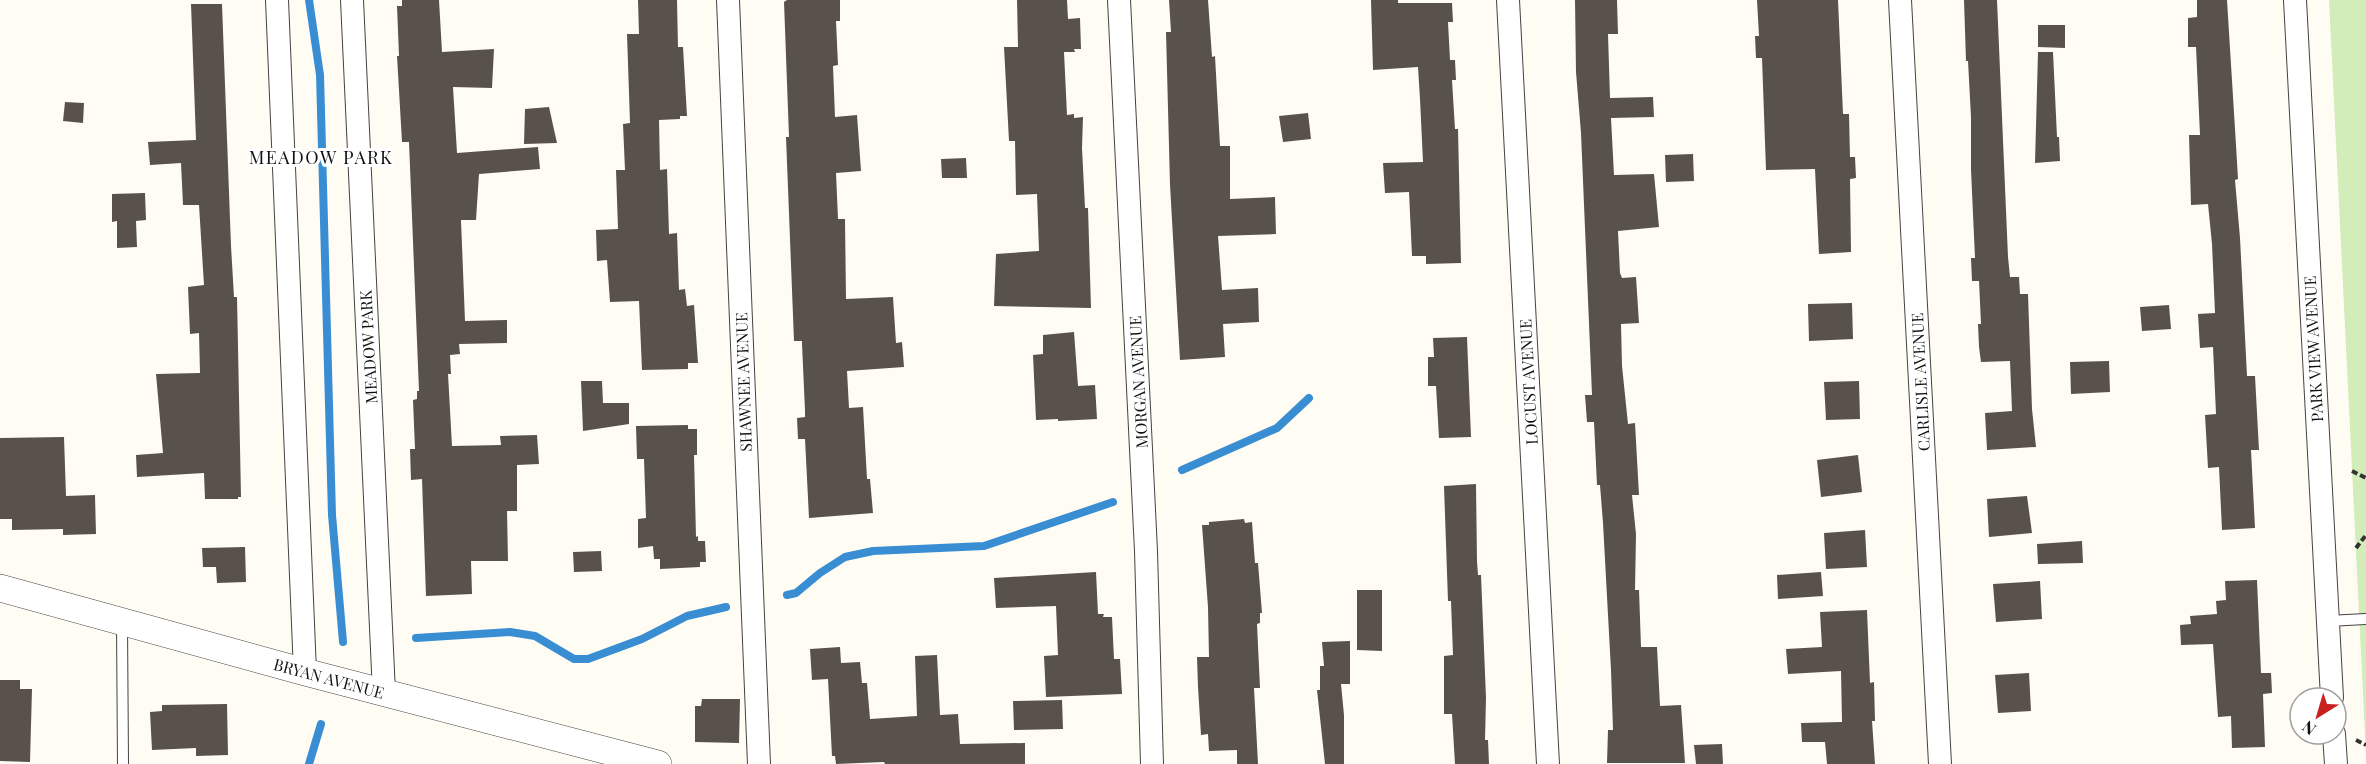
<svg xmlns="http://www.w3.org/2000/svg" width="2366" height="764" font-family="'Playfair Display',serif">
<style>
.green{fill:#d2ecba}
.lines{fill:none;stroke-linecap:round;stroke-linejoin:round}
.stream{stroke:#398ed3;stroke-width:8}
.building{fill:#59524c}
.service-casing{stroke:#434343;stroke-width:12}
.minor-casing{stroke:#434343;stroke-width:24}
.tertiary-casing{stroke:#434343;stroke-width:28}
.path{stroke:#323232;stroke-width:4;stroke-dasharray:6 3;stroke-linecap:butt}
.service{stroke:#fff;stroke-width:10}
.minor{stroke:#fff;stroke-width:22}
.tertiary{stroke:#fff;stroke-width:27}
.labels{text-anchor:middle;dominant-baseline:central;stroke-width:6;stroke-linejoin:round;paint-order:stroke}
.street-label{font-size:16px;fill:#101010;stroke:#fff}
.neighbourhood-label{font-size:18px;letter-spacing:1.5px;fill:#101010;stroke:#fff}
</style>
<rect width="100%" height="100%" fill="#fffdf3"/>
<path class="green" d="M 2329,0 L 2366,0 L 2366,755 Z"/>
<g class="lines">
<g class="stream">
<path d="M 309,0 L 320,75 L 332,515 L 343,642"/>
<path d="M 1182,470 L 1277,428 L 1309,398"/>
<path d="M 787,595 L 796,593 L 820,573 L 845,557 L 873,551 L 984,546 L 1113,502"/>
<path d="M 416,638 L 510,632 L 535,636 L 574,659 L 588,659 L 642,639 L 687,616 L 726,607"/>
<path d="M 309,764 L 321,724"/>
</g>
</g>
<g class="building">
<path d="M 402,0 L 439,0 L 442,52 L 494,49 L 492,88 L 453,87 L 457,153 L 538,147 L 540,169 L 479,174 L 476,220 L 461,220 L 465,321 L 507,320 L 507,343 L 459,344 L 460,354 L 450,355 L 451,374 L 448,374 L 452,446 L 501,445 L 500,436 L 537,435 L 539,464 L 517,465 L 517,511 L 507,511 L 508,561 L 471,561 L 472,594 L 426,596 L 422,479 L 411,480 L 410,449 L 415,449 L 413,400 L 417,399 L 417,391 L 419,391 L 409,142 L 402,142 L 397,56 L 399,56 L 397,6 L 402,6 Z"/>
<path d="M 638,0 L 677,0 L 678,47 L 683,47 L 687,116 L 680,116 L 680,119 L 659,120 L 660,170 L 667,169 L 669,234 L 677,233 L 679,290 L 685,289 L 687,306 L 694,305 L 698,363 L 688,363 L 688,369 L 642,370 L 639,301 L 610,302 L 607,260 L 597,261 L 596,230 L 618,229 L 616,170 L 625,170 L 623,124 L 630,123 L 627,34 L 639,34 Z"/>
<path d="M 787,0 L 840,0 L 840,21 L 836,21 L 838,65 L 833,66 L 835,117 L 857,115 L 861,171 L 836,173 L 838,219 L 845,219 L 846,299 L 893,297 L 896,343 L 902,342 L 904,367 L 847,371 L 849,408 L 863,407 L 867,479 L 870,479 L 873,513 L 809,518 L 805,439 L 798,439 L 797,418 L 805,417 L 805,411 L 802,344 L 802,341 L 794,341 L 786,137 L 789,137 L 784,2 Z"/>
<path d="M 1017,0 L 1067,0 L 1068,19 L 1080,18 L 1081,49 L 1074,49 L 1075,52 L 1064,52 L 1067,115 L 1074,114 L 1074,118 L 1083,117 L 1082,148 L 1085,208 L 1088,208 L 1091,308 L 994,306 L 996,254 L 1039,251 L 1037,194 L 1016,195 L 1015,141 L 1009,141 L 1004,47 L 1018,47 Z"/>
<path d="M 1169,0 L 1208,0 L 1212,57 L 1215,56 L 1220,146 L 1230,146 L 1230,199 L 1275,197 L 1276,234 L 1218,236 L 1222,290 L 1258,288 L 1259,322 L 1223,324 L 1225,357 L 1180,360 L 1170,185 L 1166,32 L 1171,32 Z"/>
<path d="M 1371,0 L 1398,0 L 1398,3 L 1452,3 L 1453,22 L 1448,22 L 1450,60 L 1455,60 L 1456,80 L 1452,80 L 1455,129 L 1458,129 L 1461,263 L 1426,264 L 1426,256 L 1412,256 L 1409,192 L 1385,193 L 1383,163 L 1423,162 L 1420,99 L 1418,67 L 1373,70 Z"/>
<path d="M 1575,0 L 1617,0 L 1618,34 L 1608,34 L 1610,98 L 1653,97 L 1654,117 L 1611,118 L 1614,175 L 1654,174 L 1659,227 L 1618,231 L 1620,273 L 1622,278 L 1636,277 L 1639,323 L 1621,324 L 1622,366 L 1628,424 L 1635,423 L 1639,495 L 1632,495 L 1636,534 L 1635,590 L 1639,590 L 1641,647 L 1657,647 L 1660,706 L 1681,705 L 1685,763 L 1607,763 L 1608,730 L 1613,730 L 1611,670 L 1603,523 L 1600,485 L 1597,485 L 1594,422 L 1587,422 L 1585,395 L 1592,395 L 1581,133 L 1576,72 Z"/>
<path d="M 1757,0 L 1838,0 L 1843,114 L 1849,114 L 1850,157 L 1855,157 L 1856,178 L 1850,179 L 1851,252 L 1819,254 L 1815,169 L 1766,170 L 1762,58 L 1756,58 L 1755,36 L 1759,36 Z"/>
<path d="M 1964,0 L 1997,0 L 2008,257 L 2010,277 L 2019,277 L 2020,294 L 2028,294 L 2032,409 L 2036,447 L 1987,450 L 1985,413 L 2012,411 L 2010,361 L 1981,362 L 1979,347 L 1978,324 L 1981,324 L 1979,281 L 1972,281 L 1971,258 L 1975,258 L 1971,170 L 1971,117 L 1968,61 L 1966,61 Z"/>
<path d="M 2197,0 L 2227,0 L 2236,145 L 2238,179 L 2235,180 L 2240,238 L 2247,376 L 2255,376 L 2259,450 L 2251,450 L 2255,528 L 2222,530 L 2219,467 L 2208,468 L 2205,415 L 2216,414 L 2213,347 L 2200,348 L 2198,314 L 2215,313 L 2212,244 L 2208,204 L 2191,205 L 2189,135 L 2200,135 L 2196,47 L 2188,47 L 2188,18 L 2197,17 Z"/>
<path d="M 191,4 L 222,4 L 231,246 L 234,297 L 237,297 L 241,497 L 238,497 L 238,499 L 205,499 L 204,473 L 137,477 L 136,455 L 163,453 L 156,374 L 200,373 L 199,333 L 190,334 L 188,287 L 204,285 L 199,205 L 183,205 L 181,163 L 150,165 L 148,142 L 196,140 Z"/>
<path d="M 2038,25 L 2065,25 L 2065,48 L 2038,47 Z"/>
<path d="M 2038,52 L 2053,52 L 2057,137 L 2059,137 L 2060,161 L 2035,163 Z"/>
<path d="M 65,102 L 84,103 L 83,123 L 63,121 Z"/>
<path d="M 549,107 L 557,143 L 524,144 L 525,109 Z"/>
<path d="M 1308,113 L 1311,139 L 1283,142 L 1279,116 Z"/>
<path d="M 1693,154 L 1694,181 L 1666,182 L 1665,155 Z"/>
<path d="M 966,158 L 967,178 L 942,178 L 941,159 Z"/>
<path d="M 145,193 L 146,220 L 136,221 L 137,247 L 117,248 L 117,221 L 112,222 L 112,194 Z"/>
<path d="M 1852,303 L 1853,339 L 1809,341 L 1808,304 Z"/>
<path d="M 2169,305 L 2171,329 L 2142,331 L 2140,307 Z"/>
<path d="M 1074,332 L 1078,386 L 1095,385 L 1097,419 L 1058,421 L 1058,419 L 1036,420 L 1033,355 L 1043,354 L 1043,335 Z"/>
<path d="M 1467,337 L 1471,437 L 1439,438 L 1436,386 L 1428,386 L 1428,357 L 1434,357 L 1433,338 Z"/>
<path d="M 2109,361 L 2110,392 L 2071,394 L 2070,362 Z"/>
<path d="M 581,381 L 602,381 L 603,403 L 629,403 L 629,424 L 583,431 Z"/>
<path d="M 1859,381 L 1860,419 L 1826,420 L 1824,382 Z"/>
<path d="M 688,425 L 688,429 L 697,429 L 697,455 L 694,455 L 696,537 L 698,536 L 698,541 L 705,541 L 706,562 L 700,562 L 700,567 L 660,569 L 660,559 L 654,559 L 653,546 L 638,548 L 638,519 L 646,518 L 644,459 L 637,459 L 636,426 Z"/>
<path d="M 64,437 L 66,496 L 95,495 L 96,534 L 63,535 L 63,529 L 12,530 L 12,519 L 0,519 L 0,438 Z"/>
<path d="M 1858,455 L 1862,492 L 1821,497 L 1817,460 Z"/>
<path d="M 1476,484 L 1477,561 L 1478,575 L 1481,575 L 1486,698 L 1485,740 L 1488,740 L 1489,764 L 1455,764 L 1452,714 L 1444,714 L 1444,656 L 1453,655 L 1451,601 L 1448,601 L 1444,486 Z"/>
<path d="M 2027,496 L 2032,533 L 1989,537 L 1987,499 Z"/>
<path d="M 1244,519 L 1245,523 L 1252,522 L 1255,563 L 1258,563 L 1262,613 L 1260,613 L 1260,623 L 1257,624 L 1260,688 L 1254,688 L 1258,764 L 1237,764 L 1237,750 L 1209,751 L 1208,734 L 1201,735 L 1198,687 L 1197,657 L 1209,657 L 1208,607 L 1202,525 L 1209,525 L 1209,522 Z"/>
<path d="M 1865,530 L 1867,567 L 1826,569 L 1824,533 Z"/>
<path d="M 2082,541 L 2083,563 L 2038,564 L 2037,544 Z"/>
<path d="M 245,547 L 246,582 L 217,583 L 216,567 L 203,567 L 202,548 Z"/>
<path d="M 601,551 L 602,571 L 574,572 L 573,552 Z"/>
<path d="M 1096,572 L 1098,614 L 1104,614 L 1103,617 L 1112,617 L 1114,659 L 1120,659 L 1122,694 L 1046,697 L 1044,656 L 1058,655 L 1056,606 L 996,608 L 994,578 Z"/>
<path d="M 1821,572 L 1823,596 L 1778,599 L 1777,575 Z"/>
<path d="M 2257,580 L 2261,673 L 2271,673 L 2272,693 L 2263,694 L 2265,747 L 2232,748 L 2231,716 L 2218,717 L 2213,644 L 2181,645 L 2180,625 L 2191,624 L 2190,616 L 2217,614 L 2216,601 L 2226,600 L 2225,581 Z"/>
<path d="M 2040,581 L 2042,619 L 1996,622 L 1993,584 Z"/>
<path d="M 1357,590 L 1382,590 L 1382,651 L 1357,650 Z"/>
<path d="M 1867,610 L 1870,683 L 1874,682 L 1875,721 L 1872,721 L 1875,764 L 1827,764 L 1825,742 L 1802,742 L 1801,723 L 1842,722 L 1841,671 L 1788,674 L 1786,649 L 1822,647 L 1820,612 Z"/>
<path d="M 1350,641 L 1350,684 L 1341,684 L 1344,715 L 1344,764 L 1325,764 L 1317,690 L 1320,690 L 1320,666 L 1324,666 L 1322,642 Z"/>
<path d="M 840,647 L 841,663 L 860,662 L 862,683 L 867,683 L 870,719 L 917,716 L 915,656 L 937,655 L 940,715 L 958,714 L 960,744 L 1025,743 L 1025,764 L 885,764 L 884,762 L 836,764 L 835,756 L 832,756 L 828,679 L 812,680 L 810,649 Z"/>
<path d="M 2029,673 L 2031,711 L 1998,713 L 1995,675 Z"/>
<path d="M 0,680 L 20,680 L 20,689 L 32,689 L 30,762 L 0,761 Z"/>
<path d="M 702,699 L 740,699 L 739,743 L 695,742 L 695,706 L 701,706 Z"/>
<path d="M 1062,700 L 1063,729 L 1014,730 L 1013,701 Z"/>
<path d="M 227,704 L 228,755 L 196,756 L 196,748 L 152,750 L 150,712 L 162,711 L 162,705 Z"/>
<path d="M 1722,744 L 1723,764 L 1696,764 L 1694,745 Z"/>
</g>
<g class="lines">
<defs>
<g id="service">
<path d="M 2328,621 L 2366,619"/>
<path d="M 122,623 L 123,764"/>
</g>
<g id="minor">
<path d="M 277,0 L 305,672"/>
<path d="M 352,0 L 384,693"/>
<path d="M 728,0 L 759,764"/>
<path d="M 1119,0 L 1146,551 L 1152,764"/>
<path d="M 1508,0 L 1548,764"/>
<path d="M 1900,0 L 1940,764"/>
<path d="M 2295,0 L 2332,698"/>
<path d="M 2334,734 L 2336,764"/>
</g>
<path id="tertiary" d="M 0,588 L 305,672 L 658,764"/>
</defs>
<use href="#service" class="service-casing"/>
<use href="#minor" class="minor-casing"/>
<use href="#tertiary" class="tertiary-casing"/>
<g class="path">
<path d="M 2352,471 L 2366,478"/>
<path d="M 2356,548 L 2366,535"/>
<path d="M 2356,740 L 2366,745"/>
</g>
<use href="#service" class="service"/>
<use href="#minor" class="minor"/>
<use href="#tertiary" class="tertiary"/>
</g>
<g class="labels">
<g class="street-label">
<text transform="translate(368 347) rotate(-93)">MEADOW PARK</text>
<text transform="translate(2313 349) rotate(-93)">PARK VIEW AVENUE</text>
<text transform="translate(743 382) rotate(-92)">SHAWNEE AVENUE</text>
<text transform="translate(1138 382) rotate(-93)">MORGAN AVENUE</text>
<text transform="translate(1528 382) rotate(-93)">LOCUST AVENUE</text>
<text transform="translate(1920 382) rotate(-93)">CARLISLE AVENUE</text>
<text transform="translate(329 678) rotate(15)">BRYAN AVENUE</text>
</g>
<g class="neighbourhood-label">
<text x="321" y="157">MEADOW PARK</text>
</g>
</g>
<g transform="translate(2318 716) rotate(217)"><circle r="28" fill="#ffffff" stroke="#9f9f9f" stroke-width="1.5"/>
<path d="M0-4.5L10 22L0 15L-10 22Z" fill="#c82120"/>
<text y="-9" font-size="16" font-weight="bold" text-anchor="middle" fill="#101010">N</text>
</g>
</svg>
